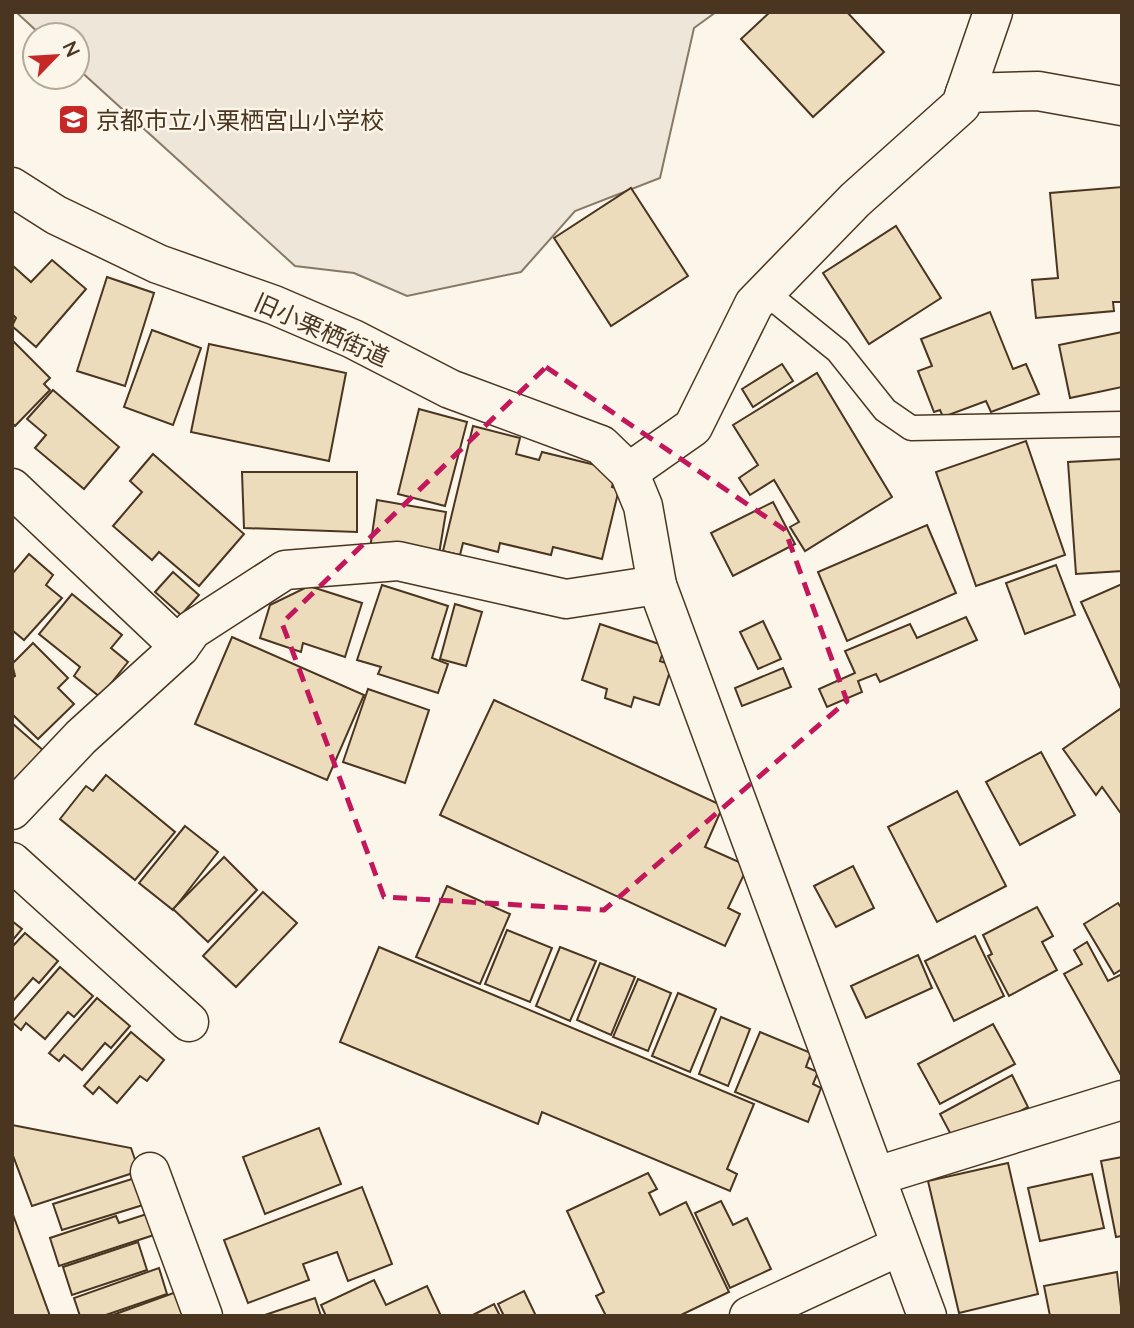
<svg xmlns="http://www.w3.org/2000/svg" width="1134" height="1328" font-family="Lato,'Noto Sans JP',sans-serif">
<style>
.green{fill:#ede6d9;stroke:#887966;stroke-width:2}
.building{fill:#ecdcbc;stroke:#4a3520;stroke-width:2}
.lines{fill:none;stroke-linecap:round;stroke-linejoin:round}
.service-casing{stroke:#4a3520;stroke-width:27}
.minor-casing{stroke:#4a3520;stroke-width:41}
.service{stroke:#fbf6e9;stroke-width:24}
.minor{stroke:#fbf6e9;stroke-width:38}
.marked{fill:none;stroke:#c2185b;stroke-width:5;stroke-dasharray:14 9;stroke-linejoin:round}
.labels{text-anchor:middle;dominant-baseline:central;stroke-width:5;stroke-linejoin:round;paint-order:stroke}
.poi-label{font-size:24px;fill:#4a3520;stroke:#fbf6e9;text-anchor:start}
.street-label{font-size:24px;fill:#4a3520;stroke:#fbf6e9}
</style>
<rect width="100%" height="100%" fill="#fbf6e9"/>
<path class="green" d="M 16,12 L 716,12 L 694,28 L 660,178 L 575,211 L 521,272 L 407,296 L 354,273 L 295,266 L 77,68 L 77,35 L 41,35 Z"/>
<g class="building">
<path d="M 770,12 L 847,12 L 884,52 L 813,117 L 741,39 Z"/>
<path d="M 1122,187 L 1122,302 L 1113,302 L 1114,311 L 1036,318 L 1032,280 L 1058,278 L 1050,193 Z"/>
<path d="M 631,188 L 688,276 L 611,326 L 554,238 Z"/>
<path d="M 896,226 L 941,298 L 869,344 L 823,273 Z"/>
<path d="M 52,260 L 86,289 L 36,347 L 12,326 L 16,318 L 12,314 L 12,265 L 31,282 Z"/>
<path d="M 107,277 L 154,293 L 125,386 L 77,371 Z"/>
<path d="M 990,312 L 1013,369 L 1026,364 L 1039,394 L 991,412 L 986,401 L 943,417 L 940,410 L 934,412 L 918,371 L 932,366 L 921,339 Z"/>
<path d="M 152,330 L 201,348 L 173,425 L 124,407 Z"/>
<path d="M 1122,332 L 1122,387 L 1070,398 L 1059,345 Z"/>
<path d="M 13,341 L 50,378 L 44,384 L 50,390 L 15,426 L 12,423 Z"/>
<path d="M 209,344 L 346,373 L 329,461 L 191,432 Z"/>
<path d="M 782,364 L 793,381 L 753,407 L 742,389 Z"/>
<path d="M 817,373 L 892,497 L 805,551 L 790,527 L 799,522 L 774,480 L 750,495 L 739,478 L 758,465 L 733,425 Z"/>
<path d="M 53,390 L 119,447 L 84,489 L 35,448 L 46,435 L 27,419 Z"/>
<path d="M 419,409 L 467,422 L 445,506 L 398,494 Z"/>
<path d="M 473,426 L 520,438 L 516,454 L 539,460 L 542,452 L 616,470 L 612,487 L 619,489 L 602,559 L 553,547 L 551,555 L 500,543 L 498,552 L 463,543 L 460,555 L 443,551 Z"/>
<path d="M 1026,441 L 1065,555 L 976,586 L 936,472 Z"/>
<path d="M 153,454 L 244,534 L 199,586 L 159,552 L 152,560 L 113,526 L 142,492 L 130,481 Z"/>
<path d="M 1122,459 L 1122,571 L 1076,574 L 1068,462 Z"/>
<path d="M 242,472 L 357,472 L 357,532 L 244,528 Z"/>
<path d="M 377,500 L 446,512 L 438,560 L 370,549 Z"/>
<path d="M 773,502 L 795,544 L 733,576 L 711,533 Z"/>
<path d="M 927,525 L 956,593 L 847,641 L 818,572 Z"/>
<path d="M 29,554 L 53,575 L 46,585 L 62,598 L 24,640 L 12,630 L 12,574 Z"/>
<path d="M 1056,565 L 1075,615 L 1025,634 L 1006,583 Z"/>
<path d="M 173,572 L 199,595 L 181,615 L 155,592 Z"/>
<path d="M 1122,584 L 1122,691 L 1081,602 Z"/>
<path d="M 382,585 L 448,606 L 432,658 L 448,664 L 438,693 L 378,674 L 381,667 L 357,660 Z"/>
<path d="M 309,586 L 362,603 L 345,657 L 303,643 L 301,652 L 260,638 L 270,605 Z"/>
<path d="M 72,594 L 122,635 L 111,648 L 128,662 L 100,697 L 74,676 L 80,667 L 39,634 Z"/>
<path d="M 455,604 L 482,612 L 466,666 L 440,659 Z"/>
<path d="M 966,617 L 977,640 L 880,682 L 876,674 L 858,681 L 862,692 L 827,707 L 819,689 L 855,673 L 845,651 L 910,624 L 917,638 Z"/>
<path d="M 763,621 L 781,659 L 758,669 L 740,632 Z"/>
<path d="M 600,624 L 665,646 L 660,661 L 672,665 L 659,705 L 634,697 L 631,707 L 605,698 L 607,689 L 582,680 Z"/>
<path d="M 232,637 L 364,695 L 327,780 L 195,724 Z"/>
<path d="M 33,643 L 68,678 L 58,688 L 74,704 L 38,739 L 12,714 L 12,678 L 15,676 L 12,664 Z"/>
<path d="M 783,668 L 791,687 L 742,706 L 735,688 Z"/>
<path d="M 368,689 L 429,710 L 405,783 L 343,762 Z"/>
<path d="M 494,700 L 723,806 L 705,847 L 748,866 L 728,908 L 740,914 L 725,946 L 440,815 Z"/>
<path d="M 1120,709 L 1122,712 L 1122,815 L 1102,787 L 1096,795 L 1063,749 Z"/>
<path d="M 12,723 L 44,751 L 12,787 Z"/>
<path d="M 1041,752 L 1075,815 L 1020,845 L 986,782 Z"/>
<path d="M 106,775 L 175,832 L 135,880 L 60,819 L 86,786 L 93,791 Z"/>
<path d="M 957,791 L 1006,886 L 937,922 L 888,827 Z"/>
<path d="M 185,826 L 218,852 L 173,910 L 139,883 Z"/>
<path d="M 224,857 L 257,890 L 208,942 L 173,909 Z"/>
<path d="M 853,866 L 874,908 L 836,927 L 814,886 Z"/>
<path d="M 447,886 L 510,914 L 480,984 L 416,957 Z"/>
<path d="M 263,892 L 297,923 L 236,987 L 203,956 Z"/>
<path d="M 1118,903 L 1122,909 L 1122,969 L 1114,974 L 1084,924 Z"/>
<path d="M 1037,907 L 1053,936 L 1042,942 L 1057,970 L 1009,996 L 988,956 L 992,954 L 983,935 Z"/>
<path d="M 12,921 L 22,929 L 12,941 Z"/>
<path d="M 507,930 L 552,948 L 530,1002 L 485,984 Z"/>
<path d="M 25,933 L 58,961 L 39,983 L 33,978 L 12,1002 L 12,947 Z"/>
<path d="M 975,936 L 1004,996 L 954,1021 L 925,961 Z"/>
<path d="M 1087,942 L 1108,981 L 1122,974 L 1122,1077 L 1064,974 L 1082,964 L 1074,950 Z"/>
<path d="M 379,947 L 754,1104 L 727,1169 L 737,1174 L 730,1191 L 542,1112 L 538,1124 L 340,1042 Z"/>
<path d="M 560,947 L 596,961 L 570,1021 L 536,1006 Z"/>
<path d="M 918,955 L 932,988 L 866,1018 L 851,986 Z"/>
<path d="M 600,963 L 635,977 L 611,1035 L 577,1020 Z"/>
<path d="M 60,967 L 93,996 L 74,1017 L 68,1012 L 45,1039 L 26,1023 L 21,1030 L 12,1022 Z"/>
<path d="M 638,979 L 671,993 L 648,1051 L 613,1037 Z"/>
<path d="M 678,993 L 716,1009 L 690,1072 L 652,1056 Z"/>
<path d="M 97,998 L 130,1026 L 111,1048 L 105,1043 L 82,1070 L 64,1055 L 59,1061 L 49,1053 Z"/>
<path d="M 721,1017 L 750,1029 L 728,1086 L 699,1074 Z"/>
<path d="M 993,1024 L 1015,1064 L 940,1104 L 918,1064 Z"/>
<path d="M 131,1032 L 164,1060 L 147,1081 L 140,1076 L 117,1103 L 99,1087 L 93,1094 L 84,1086 Z"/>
<path d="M 760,1032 L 811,1053 L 806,1067 L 818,1072 L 813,1084 L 821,1088 L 808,1122 L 735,1092 Z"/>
<path d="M 1012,1075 L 1028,1107 L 957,1146 L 940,1114 Z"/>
<path d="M 12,1125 L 131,1148 L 139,1171 L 32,1206 L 12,1153 Z"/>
<path d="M 319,1128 L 341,1184 L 265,1214 L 243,1157 Z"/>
<path d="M 1122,1157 L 1122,1236 L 1116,1237 L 1101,1161 Z"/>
<path d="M 1008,1163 L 1038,1294 L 959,1313 L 928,1181 Z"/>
<path d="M 648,1173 L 657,1189 L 649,1193 L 660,1215 L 686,1202 L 729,1292 L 679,1316 L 606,1316 L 596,1296 L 604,1292 L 567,1211 Z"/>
<path d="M 1092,1174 L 1104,1228 L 1040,1241 L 1028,1188 Z"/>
<path d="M 135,1178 L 143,1205 L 62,1230 L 53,1204 Z"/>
<path d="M 362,1187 L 392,1264 L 348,1281 L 337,1252 L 303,1264 L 309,1280 L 248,1303 L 224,1240 Z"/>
<path d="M 721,1201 L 733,1225 L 747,1218 L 771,1269 L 730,1288 L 695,1213 Z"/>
<path d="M 12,1212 L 50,1316 L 12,1316 Z"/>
<path d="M 153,1212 L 160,1233 L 59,1266 L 50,1238 L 116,1216 L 119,1223 Z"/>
<path d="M 138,1242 L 147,1270 L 72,1295 L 63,1267 Z"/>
<path d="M 159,1268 L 167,1294 L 103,1316 L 80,1316 L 74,1298 Z"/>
<path d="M 1117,1272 L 1122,1316 L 1050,1316 L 1044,1286 Z"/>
<path d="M 374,1280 L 386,1305 L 427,1286 L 441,1316 L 326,1316 L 321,1305 Z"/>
<path d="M 179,1291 L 188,1316 L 110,1316 Z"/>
<path d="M 524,1291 L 536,1316 L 504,1316 L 498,1304 Z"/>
<path d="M 315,1298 L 321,1316 L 262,1316 Z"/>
<path d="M 494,1304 L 500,1316 L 471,1316 Z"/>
</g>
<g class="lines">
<defs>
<path id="service" d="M 765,292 L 838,351 L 885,410 L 911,428 L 1122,424"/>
<g id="minor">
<path d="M 965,93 L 1038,91 L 1122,106"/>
<path d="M 12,187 L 56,215 L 158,264 L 274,305 L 353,339 L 450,389 L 601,445 L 629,472 L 643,506 L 657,585 L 927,1316"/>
<path d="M 629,472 L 693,427 L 754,304 L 855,200 L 961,105 L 993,12"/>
<path d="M 12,488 L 180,647"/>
<path d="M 12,810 L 81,737 L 180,647 L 192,630 L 285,570 L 398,561 L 566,599 L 657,585"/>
<path d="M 12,862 L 189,1022"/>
<path d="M 150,1172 L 203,1316"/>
<path d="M 877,1176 L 1122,1100"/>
<path d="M 749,1316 L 900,1246"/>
</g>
</defs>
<use href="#service" class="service-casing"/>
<use href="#minor" class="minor-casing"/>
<use href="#service" class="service"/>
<use href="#minor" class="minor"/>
</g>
<path class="marked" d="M 546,367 L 785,530 L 847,701 L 604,910 L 384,897 L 282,623 Z"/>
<defs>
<symbol id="school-square" viewBox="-11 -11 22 22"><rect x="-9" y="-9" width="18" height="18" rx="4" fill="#c62828" stroke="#fbf6e9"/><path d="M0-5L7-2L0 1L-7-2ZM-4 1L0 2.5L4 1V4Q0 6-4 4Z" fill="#fff"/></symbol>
</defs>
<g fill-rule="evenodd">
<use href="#school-square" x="56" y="102" width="35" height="35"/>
</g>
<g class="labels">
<g class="poi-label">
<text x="96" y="119">京都市立小栗栖宮山小学校</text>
</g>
<g class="street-label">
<text transform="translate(322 329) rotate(24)">旧小栗栖街道</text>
</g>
</g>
<rect width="1134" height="1328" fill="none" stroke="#4a3520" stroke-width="28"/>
<g transform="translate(56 56) rotate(65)"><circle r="33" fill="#fbf6e9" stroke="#b4a999" stroke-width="2"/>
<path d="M0-5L12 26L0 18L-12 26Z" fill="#c62828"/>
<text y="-10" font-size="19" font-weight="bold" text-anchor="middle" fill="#4a3520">N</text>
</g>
</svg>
